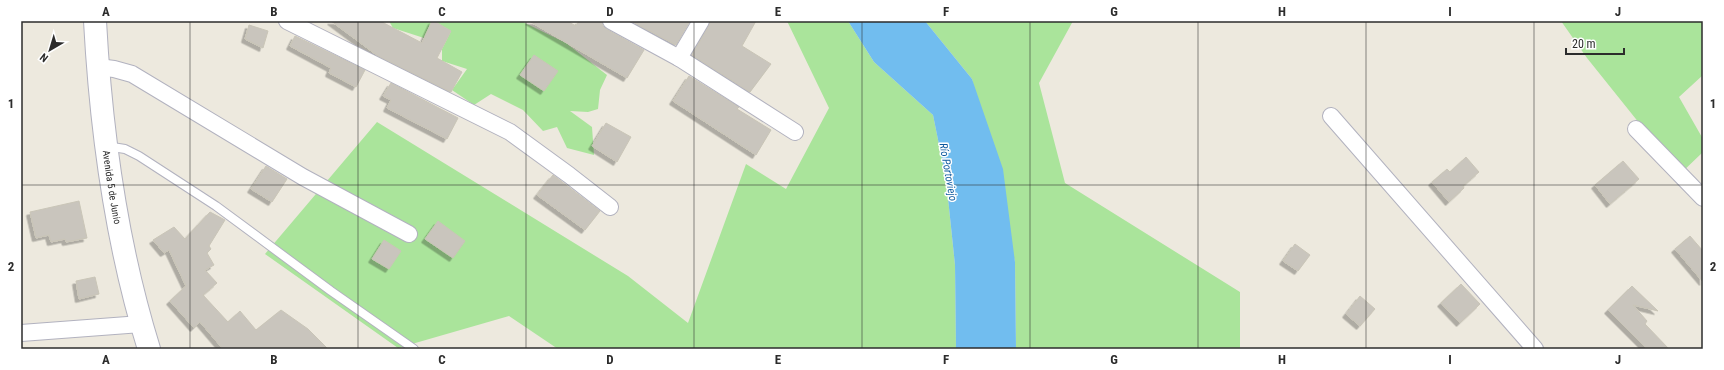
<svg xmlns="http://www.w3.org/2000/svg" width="1724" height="370" font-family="'Roboto Condensed',sans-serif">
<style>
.green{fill:#aae49b}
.water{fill:#71bdef}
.building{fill:#c9c5bd;stroke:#c9c5b7;filter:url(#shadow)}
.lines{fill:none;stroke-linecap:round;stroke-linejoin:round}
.lane-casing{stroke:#b2b2bf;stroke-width:10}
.street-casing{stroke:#b2b2bf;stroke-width:18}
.secondary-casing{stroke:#b2b2bf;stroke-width:24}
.lane{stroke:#fff;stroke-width:8}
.street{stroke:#fff;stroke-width:16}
.secondary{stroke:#fff;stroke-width:22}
.grid{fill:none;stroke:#2c2c2c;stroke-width:1;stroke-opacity:0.55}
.labels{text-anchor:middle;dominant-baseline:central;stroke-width:3;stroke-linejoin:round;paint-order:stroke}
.street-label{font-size:10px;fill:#2c2c2c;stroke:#fff}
.water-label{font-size:11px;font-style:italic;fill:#0d599e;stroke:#fff}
.neatline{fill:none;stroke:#2c2c2c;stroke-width:1.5}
.grid-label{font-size:13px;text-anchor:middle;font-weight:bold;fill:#2c2c2c}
</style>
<defs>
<filter id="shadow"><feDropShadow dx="-3.5" dy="3.5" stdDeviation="0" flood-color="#0004"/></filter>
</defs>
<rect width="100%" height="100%" fill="#ede9de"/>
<g class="green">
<path d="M 389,21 L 432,21 L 424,38 L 393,28 Z"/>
<path d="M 434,21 L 521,21 L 566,43 L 607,75 L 600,90 L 598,109 L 588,112 L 570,111 L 592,127 L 594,155 L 567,148 L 557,127 L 543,131 L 523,110 L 491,94 L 474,105 L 452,90 L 467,69 L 442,61 L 442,49 L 451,31 Z"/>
<path d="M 787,21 L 848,21 L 874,62 L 933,115 L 946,179 L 955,265 L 956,349 L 558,349 L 509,316 L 398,348 L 265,254 L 377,122 L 628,276 L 688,323 L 746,164 L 786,189 L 829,108 Z"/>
<path d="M 925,21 L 1073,21 L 1039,83 L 1065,183 L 1240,292 L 1240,349 L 1016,349 L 1015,262 L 972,79 Z"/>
<path d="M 1561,21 L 1703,21 L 1703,75 L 1679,97 L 1703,139 L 1703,152 L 1680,174 L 1587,58 Z"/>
</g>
<path class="water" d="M 848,21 L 925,21 L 972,79 L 1003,169 L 1015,262 L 1016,349 L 956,349 L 955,265 L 946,179 L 933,115 L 874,62 Z"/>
<g class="building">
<path d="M 331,21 L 380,21 L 422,43 L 432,21 L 434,21 L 451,31 L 437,58 L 462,72 L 451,92 L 378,56 Z"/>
<path d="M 529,21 L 567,21 L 576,26 L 579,21 L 602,21 L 603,26 L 606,29 L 644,50 L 627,78 Z"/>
<path d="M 631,21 L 690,21 L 676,45 Z"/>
<path d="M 710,21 L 756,21 L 742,46 L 771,64 L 750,92 L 692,55 L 709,26 Z"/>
<path d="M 249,25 L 268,31 L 263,48 L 245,39 Z"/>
<path d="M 295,36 L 365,70 L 356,87 L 329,73 L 331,68 L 290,46 Z"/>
<path d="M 534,55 L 558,71 L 544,91 L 520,75 Z"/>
<path d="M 689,76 L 739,107 L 737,109 L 771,130 L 756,155 L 673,101 Z"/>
<path d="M 391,83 L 458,118 L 447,139 L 387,108 L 391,100 L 383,96 Z"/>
<path d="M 606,123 L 631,137 L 617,162 L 592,146 Z"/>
<path d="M 1466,157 L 1479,172 L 1463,186 L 1464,188 L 1449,202 L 1432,182 L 1447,169 L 1450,172 Z"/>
<path d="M 1623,161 L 1639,179 L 1610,204 L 1595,185 Z"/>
<path d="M 266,166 L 287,179 L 272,202 L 251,189 Z"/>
<path d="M 553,175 L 600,211 L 585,230 L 537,195 Z"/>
<path d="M 79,201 L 87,238 L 66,242 L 65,239 L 51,242 L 49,235 L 36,238 L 30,212 Z"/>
<path d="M 210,212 L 225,220 L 209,246 L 211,249 L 207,253 L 214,265 L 205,270 L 217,283 L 203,295 L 228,322 L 240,311 L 256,330 L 281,310 L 308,329 L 328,349 L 223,349 L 200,322 L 194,328 L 170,301 L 186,286 L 169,250 L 164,253 L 153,240 L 174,227 L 185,239 Z"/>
<path d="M 438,221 L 465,241 L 453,258 L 425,239 Z"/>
<path d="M 1690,236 L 1703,251 L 1703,282 L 1675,249 Z"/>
<path d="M 384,240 L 401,251 L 389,269 L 372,259 Z"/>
<path d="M 1295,244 L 1310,255 L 1298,271 L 1283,261 Z"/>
<path d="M 95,277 L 99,294 L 79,299 L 76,281 Z"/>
<path d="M 1461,284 L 1480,304 L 1460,323 L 1441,303 Z"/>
<path d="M 1632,286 L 1658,311 L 1633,305 L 1647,321 L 1645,324 L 1669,349 L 1647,349 L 1608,310 Z"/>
<path d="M 1360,296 L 1375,309 L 1360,326 L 1346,314 Z"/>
</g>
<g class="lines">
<defs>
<path id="lane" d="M 106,146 L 125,149 L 139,156 L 216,206 L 331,291 L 414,349"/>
<g id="street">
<path d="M 287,21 L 510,132 L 569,175 L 610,207"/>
<path d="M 611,21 L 679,58 L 795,132"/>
<path d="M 679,58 L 701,21"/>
<path d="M 98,67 L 114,69 L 132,74 L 303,177 L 409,234"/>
<path d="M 1331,116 L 1535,349"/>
<path d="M 1636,129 L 1703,198"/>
<path d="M 21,333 L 141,324"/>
</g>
<g id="secondary">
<path id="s1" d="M 95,21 C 101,132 116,243 149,349"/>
</g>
</defs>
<use href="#lane" class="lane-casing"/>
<use href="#street" class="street-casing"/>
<use href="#secondary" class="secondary-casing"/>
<use href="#lane" class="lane"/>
<use href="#street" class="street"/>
<use href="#secondary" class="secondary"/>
</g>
<path class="grid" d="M 190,21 L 190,349M 358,21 L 358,349M 526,21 L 526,349M 694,21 L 694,349M 862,21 L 862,349M 1030,21 L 1030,349M 1198,21 L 1198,349M 1366,21 L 1366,349M 1534,21 L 1534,349M 21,185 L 1703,185"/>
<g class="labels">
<g class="street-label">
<text stroke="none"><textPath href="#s1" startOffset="167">Avenida 5 de Junio</textPath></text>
</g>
<g class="water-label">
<text transform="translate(948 172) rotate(80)">Río Portoviejo</text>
</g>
</g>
<rect width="1724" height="370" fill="none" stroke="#ffffff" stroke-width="44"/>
<g transform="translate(50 50) rotate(218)" stroke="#ffffff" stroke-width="3" paint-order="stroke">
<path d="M0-3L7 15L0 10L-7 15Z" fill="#2c2c2c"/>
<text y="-6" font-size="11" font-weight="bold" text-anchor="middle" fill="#2c2c2c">N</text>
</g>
<path d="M1566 48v6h58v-6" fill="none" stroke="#2c2c2c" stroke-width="2"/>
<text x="1572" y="48" font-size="12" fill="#2c2c2c" stroke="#ffffff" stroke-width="3" paint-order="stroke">20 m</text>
<rect x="22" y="22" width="1680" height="326" class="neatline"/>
<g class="grid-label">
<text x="106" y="16">A</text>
<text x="274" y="16">B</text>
<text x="442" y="16">C</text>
<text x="610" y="16">D</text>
<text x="778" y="16">E</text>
<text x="946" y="16">F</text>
<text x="1114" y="16">G</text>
<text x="1282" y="16">H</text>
<text x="1450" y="16">I</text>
<text x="1618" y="16">J</text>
<text x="11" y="108">1</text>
<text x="1713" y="108">1</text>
<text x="11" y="271">2</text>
<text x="1713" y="271">2</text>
<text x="106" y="364">A</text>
<text x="274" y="364">B</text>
<text x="442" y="364">C</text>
<text x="610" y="364">D</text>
<text x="778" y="364">E</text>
<text x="946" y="364">F</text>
<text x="1114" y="364">G</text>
<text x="1282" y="364">H</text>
<text x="1450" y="364">I</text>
<text x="1618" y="364">J</text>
</g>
</svg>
